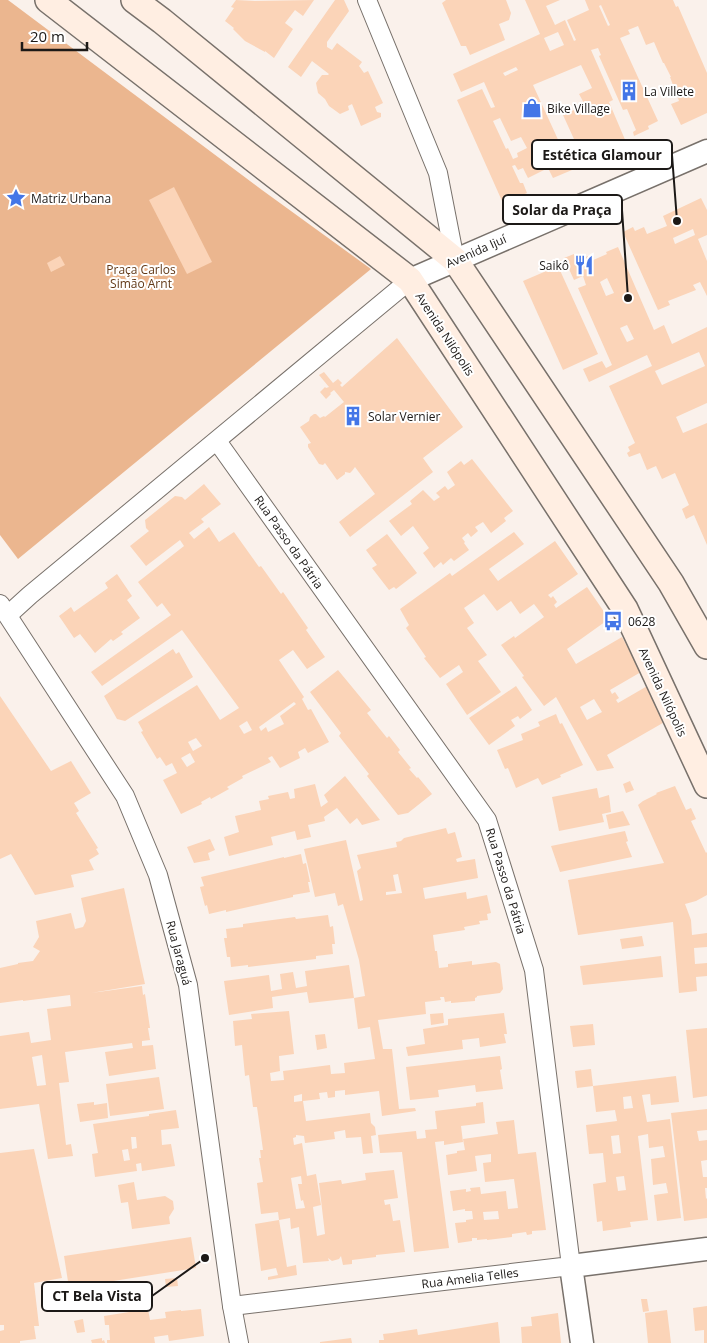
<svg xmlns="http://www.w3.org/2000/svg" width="707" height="1343" font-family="'Open Sans',sans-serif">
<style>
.green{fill:#ebb68f}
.building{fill:#fbd4b8;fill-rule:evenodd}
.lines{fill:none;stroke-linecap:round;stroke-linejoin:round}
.minor-casing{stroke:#78716b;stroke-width:20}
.tertiary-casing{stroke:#78716b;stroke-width:25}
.secondary-casing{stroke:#78716b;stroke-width:28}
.minor{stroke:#fff;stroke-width:18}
.tertiary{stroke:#fff;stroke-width:22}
.secondary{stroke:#ffeee2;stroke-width:25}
.labels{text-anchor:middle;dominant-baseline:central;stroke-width:4;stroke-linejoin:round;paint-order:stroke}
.poi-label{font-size:12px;fill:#1c1917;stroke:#fff;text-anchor:start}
.street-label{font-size:12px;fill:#1c1917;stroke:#fff}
.park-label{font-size:12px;fill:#623917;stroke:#fff}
.leader{fill:none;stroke:#1c1917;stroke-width:2}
.callout-dot{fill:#1c1917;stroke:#fff;stroke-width:2}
.callout{fill:#fff;stroke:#1c1917;stroke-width:2}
.callout-label{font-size:14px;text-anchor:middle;font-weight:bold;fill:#1c1917}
</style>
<rect width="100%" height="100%" fill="#faf1eb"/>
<path class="green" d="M 0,0 L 8,0 L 262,190 L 371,269 L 18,559 L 0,535 Z"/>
<g class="building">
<path d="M 236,0 L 255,1 L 314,0 L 303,16 L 295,10 L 285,23 L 293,29 L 274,58 L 265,51 L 265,52 L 245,41 L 233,29 L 234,28 L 225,21 L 234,8 L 231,7 Z"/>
<path d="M 335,0 L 344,0 L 349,11 L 327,42 L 327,47 L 332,50 L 337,43 L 362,62 L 359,66 L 364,73 L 368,71 L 383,103 L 375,107 L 377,112 L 381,113 L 381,117 L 361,126 L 352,104 L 348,106 L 349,110 L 340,114 L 329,106 L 325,99 L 318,93 L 316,83 L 322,75 L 328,75 L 329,74 L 312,61 L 301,77 L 288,67 Z"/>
<path d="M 446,0 L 506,0 L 511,13 L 509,20 L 499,24 L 505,40 L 470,55 L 466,46 L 461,46 L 442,3 Z"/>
<path d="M 525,0 L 560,0 L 546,6 L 555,25 L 565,20 L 574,41 L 576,40 L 567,20 L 589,10 L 585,0 L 673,0 L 676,7 L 678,6 L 707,73 L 707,113 L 681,125 L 671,104 L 679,101 L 670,77 L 671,77 L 664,63 L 663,63 L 654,42 L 646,45 L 638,26 L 628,30 L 630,34 L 620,38 L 658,121 L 648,126 L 649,129 L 634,136 L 633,132 L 636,130 L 627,109 L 623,110 L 599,56 L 601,55 L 598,48 L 591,50 L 613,100 L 609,102 L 626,142 L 584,161 L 563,115 L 585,105 L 579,94 L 592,88 L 581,65 L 533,85 L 572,170 L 553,178 L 548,168 L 528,178 L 523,168 L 518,170 L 515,165 L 512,166 L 520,183 L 523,183 L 527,193 L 518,197 L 517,194 L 502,201 L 457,100 L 482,89 L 491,108 L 495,107 L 484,82 L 461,92 L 453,74 L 540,34 ZM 601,5 L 610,25 L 608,26 L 599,6 ZM 558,32 L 564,45 L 550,51 L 544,38 ZM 516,67 L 518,70 L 505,76 L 503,73 ZM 500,118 L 511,141 L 521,137 L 527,148 L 517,153 L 518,157 L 513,159 L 508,148 L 506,149 L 493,121 Z"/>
<path d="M 174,187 L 212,262 L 187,274 L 149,200 Z"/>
<path d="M 701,198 L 707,210 L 707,235 L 698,239 L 707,261 L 707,296 L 700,282 L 693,285 L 696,290 L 668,301 L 670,305 L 658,310 L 623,232 L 633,227 L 635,231 L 644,227 L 647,234 L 667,226 L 663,216 ZM 693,229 L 695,235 L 675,244 L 673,238 Z"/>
<path d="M 618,247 L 654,330 L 664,325 L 672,344 L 707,327 L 707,403 L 676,417 L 683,433 L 707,423 L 707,545 L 694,515 L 686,519 L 682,509 L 689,505 L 675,473 L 662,479 L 656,466 L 647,470 L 640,453 L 629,457 L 627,453 L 630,451 L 628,447 L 635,443 L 609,386 L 652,366 L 647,355 L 589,382 L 583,369 L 602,361 L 606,368 L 612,365 L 578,288 L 586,285 L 583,276 L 574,280 L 564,258 L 574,254 L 577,261 L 588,256 L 591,261 L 607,254 L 606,252 ZM 607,278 L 614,293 L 606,296 L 600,282 ZM 627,325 L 634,339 L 627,342 L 620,328 ZM 699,352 L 705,366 L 662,385 L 655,371 Z"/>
<path d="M 60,256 L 65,265 L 51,272 L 47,263 Z"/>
<path d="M 558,266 L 598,354 L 563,370 L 523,281 Z"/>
<path d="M 397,338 L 463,427 L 423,458 L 433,472 L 350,537 L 339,522 L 375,494 L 355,467 L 352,471 L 350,473 L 345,472 L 345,474 L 337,480 L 325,463 L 323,465 L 319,464 L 308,447 L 308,444 L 311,443 L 300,427 L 309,421 L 310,417 L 314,414 L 316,414 L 320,418 L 324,416 L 325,417 L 344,402 L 334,390 L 330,393 L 331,394 L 326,399 L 320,392 L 325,387 L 326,388 L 329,387 L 319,375 L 324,372 L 333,383 L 338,379 L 342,383 L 340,385 L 342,387 Z"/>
<path d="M 472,459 L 513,511 L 504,518 L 506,521 L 491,533 L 483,522 L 475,527 L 478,531 L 471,537 L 468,533 L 462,538 L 465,542 L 464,543 L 469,550 L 454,561 L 451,558 L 443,565 L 441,562 L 434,568 L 423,553 L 429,548 L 413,526 L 401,536 L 389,521 L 412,504 L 410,501 L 423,490 L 434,501 L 440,497 L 436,493 L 445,486 L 448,490 L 455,485 L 447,472 L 461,461 L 464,465 Z"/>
<path d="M 204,484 L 221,504 L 201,519 L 204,522 L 189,533 L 194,539 L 209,527 L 219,542 L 234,532 L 259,567 L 261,566 L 281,594 L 283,592 L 308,628 L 306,630 L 325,657 L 307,669 L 293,650 L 279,660 L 304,697 L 302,699 L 308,710 L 311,709 L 329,742 L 308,753 L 305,748 L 298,752 L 300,758 L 280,768 L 272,756 L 268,758 L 271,762 L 242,776 L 243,778 L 227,787 L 229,789 L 211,799 L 210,797 L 201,802 L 202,804 L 181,814 L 163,780 L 177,773 L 172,763 L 166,766 L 160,757 L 157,759 L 141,732 L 143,731 L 138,722 L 197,685 L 220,720 L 239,708 L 182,630 L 102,686 L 91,672 L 171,615 L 162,603 L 157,607 L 138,582 L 184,546 L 180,540 L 146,566 L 130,546 L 149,531 L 146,528 L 145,520 L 175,496 L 182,497 L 185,500 ZM 294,702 L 296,704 L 280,716 L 284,724 L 268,732 L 266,727 L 261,731 L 259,727 ZM 247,721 L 252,730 L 244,734 L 239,726 ZM 196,738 L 202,746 L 193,751 L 188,742 ZM 190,753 L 195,762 L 187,767 L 181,758 Z"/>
<path d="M 514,532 L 524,544 L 489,569 L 498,581 L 555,541 L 578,574 L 548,595 L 551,598 L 553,596 L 557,602 L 554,605 L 556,608 L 587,587 L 609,619 L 567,649 L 576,664 L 622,637 L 641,672 L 610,690 L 612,694 L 615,692 L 619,698 L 616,700 L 618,703 L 649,685 L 668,720 L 607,755 L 614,768 L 597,771 L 556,697 L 544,706 L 522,677 L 524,676 L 501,645 L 514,636 L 515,638 L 544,617 L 534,604 L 520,614 L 511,601 L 497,611 L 484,594 L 464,608 L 474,623 L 467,628 L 487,655 L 478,661 L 501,692 L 467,715 L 446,684 L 463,672 L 459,665 L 440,678 L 424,658 L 426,657 L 406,628 L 409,625 L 400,609 L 450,573 L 452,576 ZM 594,699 L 602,712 L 587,720 L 580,707 Z"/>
<path d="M 387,534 L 417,573 L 396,589 L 394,587 L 389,590 L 372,568 L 377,565 L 366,550 Z"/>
<path d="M 117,574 L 132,596 L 127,600 L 140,618 L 121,632 L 123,634 L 113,641 L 111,639 L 95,653 L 80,634 L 74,638 L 59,616 L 71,607 L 74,612 L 108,588 L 105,583 Z"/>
<path d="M 173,649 L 176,654 L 179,652 L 193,677 L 125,721 L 117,719 L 104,696 Z"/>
<path d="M 338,670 L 371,710 L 367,713 L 387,738 L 389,736 L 400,750 L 398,752 L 411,768 L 409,769 L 417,778 L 418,777 L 432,794 L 408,813 L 398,815 L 367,776 L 369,774 L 339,736 L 341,733 L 310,692 Z"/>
<path d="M 516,686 L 532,710 L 520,719 L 518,716 L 511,720 L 515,726 L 489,745 L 469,718 Z"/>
<path d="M 0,696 L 51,771 L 71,761 L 91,793 L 74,803 L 79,811 L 76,813 L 98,848 L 96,849 L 99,854 L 89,860 L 94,870 L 71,875 L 74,887 L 35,895 L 11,854 L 0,859 Z"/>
<path d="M 556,714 L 560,724 L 562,723 L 583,765 L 560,775 L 561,777 L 542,785 L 538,778 L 516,788 L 508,768 L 505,769 L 497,750 L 523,740 L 521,734 L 540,726 L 538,722 Z"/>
<path d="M 345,776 L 380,820 L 362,825 L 357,818 L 350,824 L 337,808 L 324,817 L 325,821 L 308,825 L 311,837 L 297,840 L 295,831 L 271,837 L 273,845 L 229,856 L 224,837 L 239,832 L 235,816 L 261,810 L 259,801 L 269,799 L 268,796 L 288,792 L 290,799 L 295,798 L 294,789 L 315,784 L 321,807 L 328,802 L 324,795 Z"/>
<path d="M 630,781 L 634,790 L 626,793 L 623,784 Z"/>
<path d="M 675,786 L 686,810 L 691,808 L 696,819 L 691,821 L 706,853 L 707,852 L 707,895 L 696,901 L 685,904 L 691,920 L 692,935 L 707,933 L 707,947 L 694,948 L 695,964 L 707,963 L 707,976 L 696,977 L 697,991 L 679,993 L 673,922 L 578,935 L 568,880 L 664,863 L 638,805 L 643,801 L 657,794 L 656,793 Z"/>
<path d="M 597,788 L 599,798 L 609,795 L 611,812 L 602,814 L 604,822 L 559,831 L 552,797 Z"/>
<path d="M 623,811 L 630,825 L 609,829 L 606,815 Z"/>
<path d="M 446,828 L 448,834 L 455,832 L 462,857 L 456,859 L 457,862 L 475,859 L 478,878 L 423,888 L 425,899 L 466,892 L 467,899 L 487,895 L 491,913 L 487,914 L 488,920 L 479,921 L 480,924 L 464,927 L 465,930 L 433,935 L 435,951 L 437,951 L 439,968 L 448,967 L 448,964 L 472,961 L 472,965 L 496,962 L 500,964 L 503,989 L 500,993 L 477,996 L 477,997 L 475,998 L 475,1001 L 451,1003 L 451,1001 L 445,1002 L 444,997 L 440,997 L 441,1000 L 425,1002 L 426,1014 L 378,1020 L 383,1049 L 392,1049 L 399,1109 L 415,1108 L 416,1111 L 382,1116 L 379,1091 L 345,1095 L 345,1090 L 335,1091 L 335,1097 L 328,1098 L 327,1092 L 319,1093 L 320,1099 L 303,1101 L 306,1121 L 370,1113 L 371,1123 L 375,1127 L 376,1135 L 371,1136 L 373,1153 L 363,1154 L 361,1137 L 346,1138 L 345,1130 L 334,1132 L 335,1139 L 305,1143 L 304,1136 L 296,1135 L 296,1137 L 293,1138 L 294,1145 L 302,1143 L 307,1176 L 316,1174 L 321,1205 L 313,1207 L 317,1236 L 325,1234 L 319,1183 L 341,1180 L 342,1184 L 366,1180 L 365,1173 L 394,1170 L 398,1198 L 384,1200 L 385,1205 L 390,1204 L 393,1221 L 400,1220 L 405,1252 L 376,1255 L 376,1257 L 352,1260 L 352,1264 L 343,1265 L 341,1256 L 339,1259 L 332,1261 L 328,1258 L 329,1261 L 303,1263 L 299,1227 L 291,1229 L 290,1218 L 279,1220 L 278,1212 L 261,1214 L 257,1183 L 263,1182 L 259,1158 L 261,1158 L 260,1150 L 263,1150 L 257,1107 L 253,1107 L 249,1075 L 245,1076 L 242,1045 L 235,1046 L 233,1021 L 252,1019 L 251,1014 L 289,1011 L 294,1054 L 279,1056 L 280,1071 L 270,1073 L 271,1081 L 284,1080 L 283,1071 L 330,1065 L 331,1074 L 345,1073 L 344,1063 L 375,1059 L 370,1027 L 358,1029 L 354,998 L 365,996 L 359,960 L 343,904 L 338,906 L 335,893 L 315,897 L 304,849 L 346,840 L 360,901 L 363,900 L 357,871 L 361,868 L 357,855 L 397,847 L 396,842 L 401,841 L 404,838 ZM 398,874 L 402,893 L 386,895 L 386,892 L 396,891 L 393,875 ZM 302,1094 L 302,1101 L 294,1102 L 294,1096 ZM 301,1176 L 302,1184 L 298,1184 L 301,1201 L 303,1200 L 305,1208 L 296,1209 L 291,1178 Z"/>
<path d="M 625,831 L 628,841 L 626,842 L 632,857 L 560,872 L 551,846 Z"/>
<path d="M 210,839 L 215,850 L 208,853 L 210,860 L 194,863 L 187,847 Z"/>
<path d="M 301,854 L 303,864 L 306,863 L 310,882 L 308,882 L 310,892 L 293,895 L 293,897 L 226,912 L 226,910 L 209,914 L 207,905 L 205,906 L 200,887 L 204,886 L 201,877 L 284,857 L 284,858 Z"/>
<path d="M 124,888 L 145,984 L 91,993 L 142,986 L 143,995 L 145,994 L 150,1028 L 148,1028 L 150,1040 L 142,1041 L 142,1046 L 153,1045 L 156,1069 L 109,1076 L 105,1052 L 133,1048 L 132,1043 L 65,1052 L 69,1082 L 59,1083 L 66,1145 L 71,1144 L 73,1156 L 48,1159 L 39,1104 L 0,1109 L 0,1036 L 29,1032 L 31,1043 L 51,1040 L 47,1009 L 71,1006 L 70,995 L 23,1001 L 23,1000 L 0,1003 L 0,968 L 18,964 L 18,963 L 33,961 L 40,951 L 33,947 L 39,937 L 36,921 L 71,913 L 75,929 L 83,927 L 86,921 L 81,898 ZM 42,1055 L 46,1085 L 37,1086 L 32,1057 Z"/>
<path d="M 328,915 L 330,927 L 333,926 L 335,944 L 332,944 L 333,954 L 316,956 L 316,959 L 248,967 L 248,965 L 231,967 L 230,957 L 227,957 L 224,938 L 227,938 L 226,929 L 243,927 L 243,924 L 295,917 L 296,919 Z"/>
<path d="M 642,936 L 644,946 L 622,949 L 620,939 Z"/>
<path d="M 661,956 L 663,977 L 583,985 L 580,966 Z"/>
<path d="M 349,965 L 354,998 L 309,1003 L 307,992 L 272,997 L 273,1008 L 229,1015 L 224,981 L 269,975 L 271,991 L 282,989 L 280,974 L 293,972 L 296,988 L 307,986 L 305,971 Z"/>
<path d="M 443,1013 L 444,1023 L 431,1025 L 430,1014 Z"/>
<path d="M 504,1013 L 507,1034 L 504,1034 L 506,1043 L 480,1047 L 479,1038 L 462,1040 L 463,1049 L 408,1056 L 406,1047 L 425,1044 L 423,1029 L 448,1025 L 448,1019 Z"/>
<path d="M 593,1024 L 595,1045 L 573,1047 L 570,1026 Z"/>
<path d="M 707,1028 L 707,1096 L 693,1098 L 686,1030 Z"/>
<path d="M 325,1034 L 327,1048 L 317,1050 L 315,1035 Z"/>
<path d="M 500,1056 L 502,1069 L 500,1070 L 503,1089 L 476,1092 L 475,1085 L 438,1090 L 439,1097 L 410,1100 L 406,1067 Z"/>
<path d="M 591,1069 L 593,1086 L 577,1088 L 575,1071 Z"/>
<path d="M 676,1076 L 679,1102 L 651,1105 L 650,1094 L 642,1095 L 647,1122 L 670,1119 L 681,1218 L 657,1221 L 654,1195 L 668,1193 L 666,1183 L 653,1185 L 651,1159 L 665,1157 L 663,1146 L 649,1148 L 648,1134 L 638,1136 L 648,1220 L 630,1222 L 631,1227 L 603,1231 L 602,1221 L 597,1222 L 593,1184 L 606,1182 L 603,1153 L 589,1154 L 586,1125 L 617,1121 L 615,1110 L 596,1112 L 593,1086 ZM 631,1096 L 633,1108 L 624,1109 L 623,1097 ZM 619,1135 L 621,1153 L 613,1154 L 611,1136 ZM 624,1176 L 626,1190 L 618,1191 L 616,1177 Z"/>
<path d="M 159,1077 L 164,1109 L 110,1116 L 106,1084 Z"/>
<path d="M 94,1102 L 94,1105 L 107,1103 L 108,1118 L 80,1122 L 77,1104 Z"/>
<path d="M 483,1102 L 485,1123 L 461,1126 L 463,1142 L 444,1145 L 444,1141 L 435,1142 L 449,1248 L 414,1252 L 402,1152 L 380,1153 L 378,1135 L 416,1131 L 417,1139 L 426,1138 L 425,1130 L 437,1129 L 435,1111 L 476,1106 L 476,1103 Z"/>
<path d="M 707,1109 L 707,1130 L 697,1131 L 699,1141 L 707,1140 L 707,1160 L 701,1161 L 703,1177 L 707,1177 L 707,1188 L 705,1188 L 706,1199 L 707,1198 L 707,1218 L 684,1221 L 671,1113 Z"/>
<path d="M 176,1110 L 179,1128 L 161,1130 L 162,1145 L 171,1144 L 175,1166 L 142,1171 L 141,1163 L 136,1164 L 137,1171 L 95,1177 L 92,1154 L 98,1153 L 93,1124 L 149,1116 L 149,1114 ZM 131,1137 L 136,1137 L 137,1148 L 132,1149 ZM 128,1149 L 130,1160 L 124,1161 L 122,1150 Z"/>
<path d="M 514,1120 L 518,1154 L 536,1152 L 546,1230 L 532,1231 L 532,1234 L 527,1235 L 526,1232 L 512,1234 L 512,1237 L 487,1240 L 487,1239 L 477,1240 L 477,1238 L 472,1238 L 472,1241 L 458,1243 L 455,1223 L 466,1222 L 466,1220 L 473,1219 L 472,1211 L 465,1211 L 465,1209 L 453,1211 L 450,1191 L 466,1189 L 466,1192 L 471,1191 L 470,1188 L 480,1187 L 481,1194 L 506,1191 L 508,1209 L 518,1208 L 514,1179 L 485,1182 L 483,1163 L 491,1162 L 491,1154 L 475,1156 L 477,1171 L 448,1175 L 446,1155 L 457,1153 L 457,1151 L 465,1150 L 463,1139 L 498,1134 L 496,1122 ZM 498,1211 L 499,1219 L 484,1220 L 483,1212 Z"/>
<path d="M 34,1149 L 62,1278 L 34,1283 L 39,1326 L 34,1326 L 36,1339 L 20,1341 L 20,1343 L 0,1343 L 0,1331 L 4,1330 L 4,1325 L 0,1325 L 0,1153 Z"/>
<path d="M 134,1182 L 137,1200 L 165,1196 L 173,1201 L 174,1209 L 169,1217 L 170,1224 L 132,1229 L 128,1202 L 121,1203 L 118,1185 Z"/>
<path d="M 279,1220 L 287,1267 L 296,1265 L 297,1275 L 268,1280 L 268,1277 L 278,1275 L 276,1268 L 261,1271 L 255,1224 Z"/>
<path d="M 191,1237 L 196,1268 L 69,1288 L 64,1256 Z"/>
<path d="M 177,1278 L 178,1286 L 166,1287 L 165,1279 Z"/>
<path d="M 641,1299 L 647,1299 L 649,1311 L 643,1312 Z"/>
<path d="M 707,1306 L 707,1343 L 704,1343 L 704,1330 L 695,1331 L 693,1308 Z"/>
<path d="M 148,1309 L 150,1320 L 166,1318 L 165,1312 L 181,1310 L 181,1311 L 201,1309 L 204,1336 L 169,1341 L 168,1335 L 154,1337 L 155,1343 L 107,1343 L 107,1340 L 110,1340 L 109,1325 L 105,1325 L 104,1316 Z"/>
<path d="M 667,1310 L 671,1343 L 648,1343 L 645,1313 Z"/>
<path d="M 558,1313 L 561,1343 L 522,1343 L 521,1327 L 532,1326 L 531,1317 Z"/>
<path d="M 83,1319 L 85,1332 L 77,1333 L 74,1321 Z"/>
<path d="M 498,1322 L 500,1343 L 379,1343 L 379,1340 L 384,1340 L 383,1334 L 392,1333 L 417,1329 L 418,1335 Z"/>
<path d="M 102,1338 L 102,1341 L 104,1340 L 105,1343 L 92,1343 L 91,1340 Z"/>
<path d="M 351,1338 L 352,1343 L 320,1343 L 320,1342 Z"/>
</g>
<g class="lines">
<defs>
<g id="minor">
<path d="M 367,0 L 438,173 L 455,260"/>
<path d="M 217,441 L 487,820 L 534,970 L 571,1266 L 232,1306"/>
<path d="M 0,604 L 125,796 L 158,875 L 188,985 L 232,1306 L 239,1343"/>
<path d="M 8,615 L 30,595 L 410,280"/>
</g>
<g id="tertiary">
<path d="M 410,280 L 707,151"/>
<path d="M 582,1343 L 571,1266 L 707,1249"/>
</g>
<g id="secondary">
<path d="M 48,0 L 410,280 L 625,609 L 707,785"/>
<path d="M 134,0 L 162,21 L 455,260 L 671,583 L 707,646"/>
</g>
</defs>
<use href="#minor" class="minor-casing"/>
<use href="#tertiary" class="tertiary-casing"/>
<use href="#secondary" class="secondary-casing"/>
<use href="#minor" class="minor"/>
<use href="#tertiary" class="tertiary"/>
<use href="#secondary" class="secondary"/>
</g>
<defs>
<symbol id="building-bare" viewBox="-9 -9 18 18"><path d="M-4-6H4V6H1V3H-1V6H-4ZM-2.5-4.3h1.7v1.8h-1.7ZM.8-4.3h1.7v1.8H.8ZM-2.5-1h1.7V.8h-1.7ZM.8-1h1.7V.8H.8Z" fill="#4476e7" stroke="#fff" stroke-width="2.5" paint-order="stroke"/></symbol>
<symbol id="shop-bare" viewBox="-9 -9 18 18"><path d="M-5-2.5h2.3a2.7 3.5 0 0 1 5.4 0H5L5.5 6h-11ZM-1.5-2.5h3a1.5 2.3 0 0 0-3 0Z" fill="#4476e7" stroke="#fff" stroke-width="2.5" paint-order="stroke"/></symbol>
<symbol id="sight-bare" viewBox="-9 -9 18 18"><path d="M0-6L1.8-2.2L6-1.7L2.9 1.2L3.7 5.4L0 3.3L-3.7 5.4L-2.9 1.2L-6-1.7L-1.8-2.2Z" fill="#4476e7" stroke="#fff" stroke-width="2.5" paint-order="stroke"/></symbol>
<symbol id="restaurant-bare" viewBox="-9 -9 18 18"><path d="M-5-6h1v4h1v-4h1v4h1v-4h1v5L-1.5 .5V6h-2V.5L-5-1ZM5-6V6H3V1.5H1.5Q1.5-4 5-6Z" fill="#4476e7" stroke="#fff" stroke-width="2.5" paint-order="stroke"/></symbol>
<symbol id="bus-bare" viewBox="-9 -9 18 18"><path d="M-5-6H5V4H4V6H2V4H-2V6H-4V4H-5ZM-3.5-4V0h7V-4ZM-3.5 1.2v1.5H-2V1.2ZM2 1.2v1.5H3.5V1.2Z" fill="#4476e7" stroke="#fff" stroke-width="2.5" paint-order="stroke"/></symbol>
</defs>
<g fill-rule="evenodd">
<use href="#building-bare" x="615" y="77" width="28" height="28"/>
<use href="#shop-bare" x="518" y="94" width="28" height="28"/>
<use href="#sight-bare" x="2" y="184" width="28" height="28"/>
<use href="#restaurant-bare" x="570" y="251" width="28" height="28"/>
<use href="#building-bare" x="339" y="402" width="28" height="28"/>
<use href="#bus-bare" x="599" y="607" width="28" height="28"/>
</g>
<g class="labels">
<g class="poi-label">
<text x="644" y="91">La Villete</text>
<text x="547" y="108">Bike Village</text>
<text x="31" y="198">Matriz Urbana</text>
<text x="569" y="265" text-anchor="end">Saikô</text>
<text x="368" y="416">Solar Vernier</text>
<text x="628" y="621">0628</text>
</g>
<g class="street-label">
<text transform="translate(476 251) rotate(-24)">Avenida Ijuí</text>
<text transform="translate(445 334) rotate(57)">Avenida Nilópolis</text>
<text transform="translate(289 542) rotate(55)">Rua Passo da Pátria</text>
<text transform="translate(663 692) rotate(65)">Avenida Nilópolis</text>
<text transform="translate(506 881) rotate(73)">Rua Passo da Pátria</text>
<text transform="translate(179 953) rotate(75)">Rua Jaraguá</text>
<text transform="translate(470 1278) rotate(-7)">Rua Amelia Telles</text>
</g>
<g class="park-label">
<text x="141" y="269">Praça Carlos<tspan x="141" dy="14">Simão Arnt</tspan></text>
</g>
</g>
<path class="leader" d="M677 221L672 155M628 298L622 210M205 1258L152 1296"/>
<g class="callout-dot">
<circle cx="677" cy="221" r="5"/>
<circle cx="628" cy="298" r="5"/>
<circle cx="205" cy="1258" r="5"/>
</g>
<g class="callout">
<rect x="532" y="140" width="140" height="29" rx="5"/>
<rect x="503" y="195" width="119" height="29" rx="5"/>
<rect x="42" y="1282" width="110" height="29" rx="5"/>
</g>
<g class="callout-label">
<text x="602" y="160">Estética Glamour</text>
<text x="562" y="215">Solar da Praça</text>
<text x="97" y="1301">CT Bela Vista</text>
</g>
<path d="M22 42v8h65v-8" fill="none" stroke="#1c1917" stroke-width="2.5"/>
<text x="30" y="42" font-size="15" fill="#1c1917" stroke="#ffffff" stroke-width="4" paint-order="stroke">20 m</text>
</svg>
